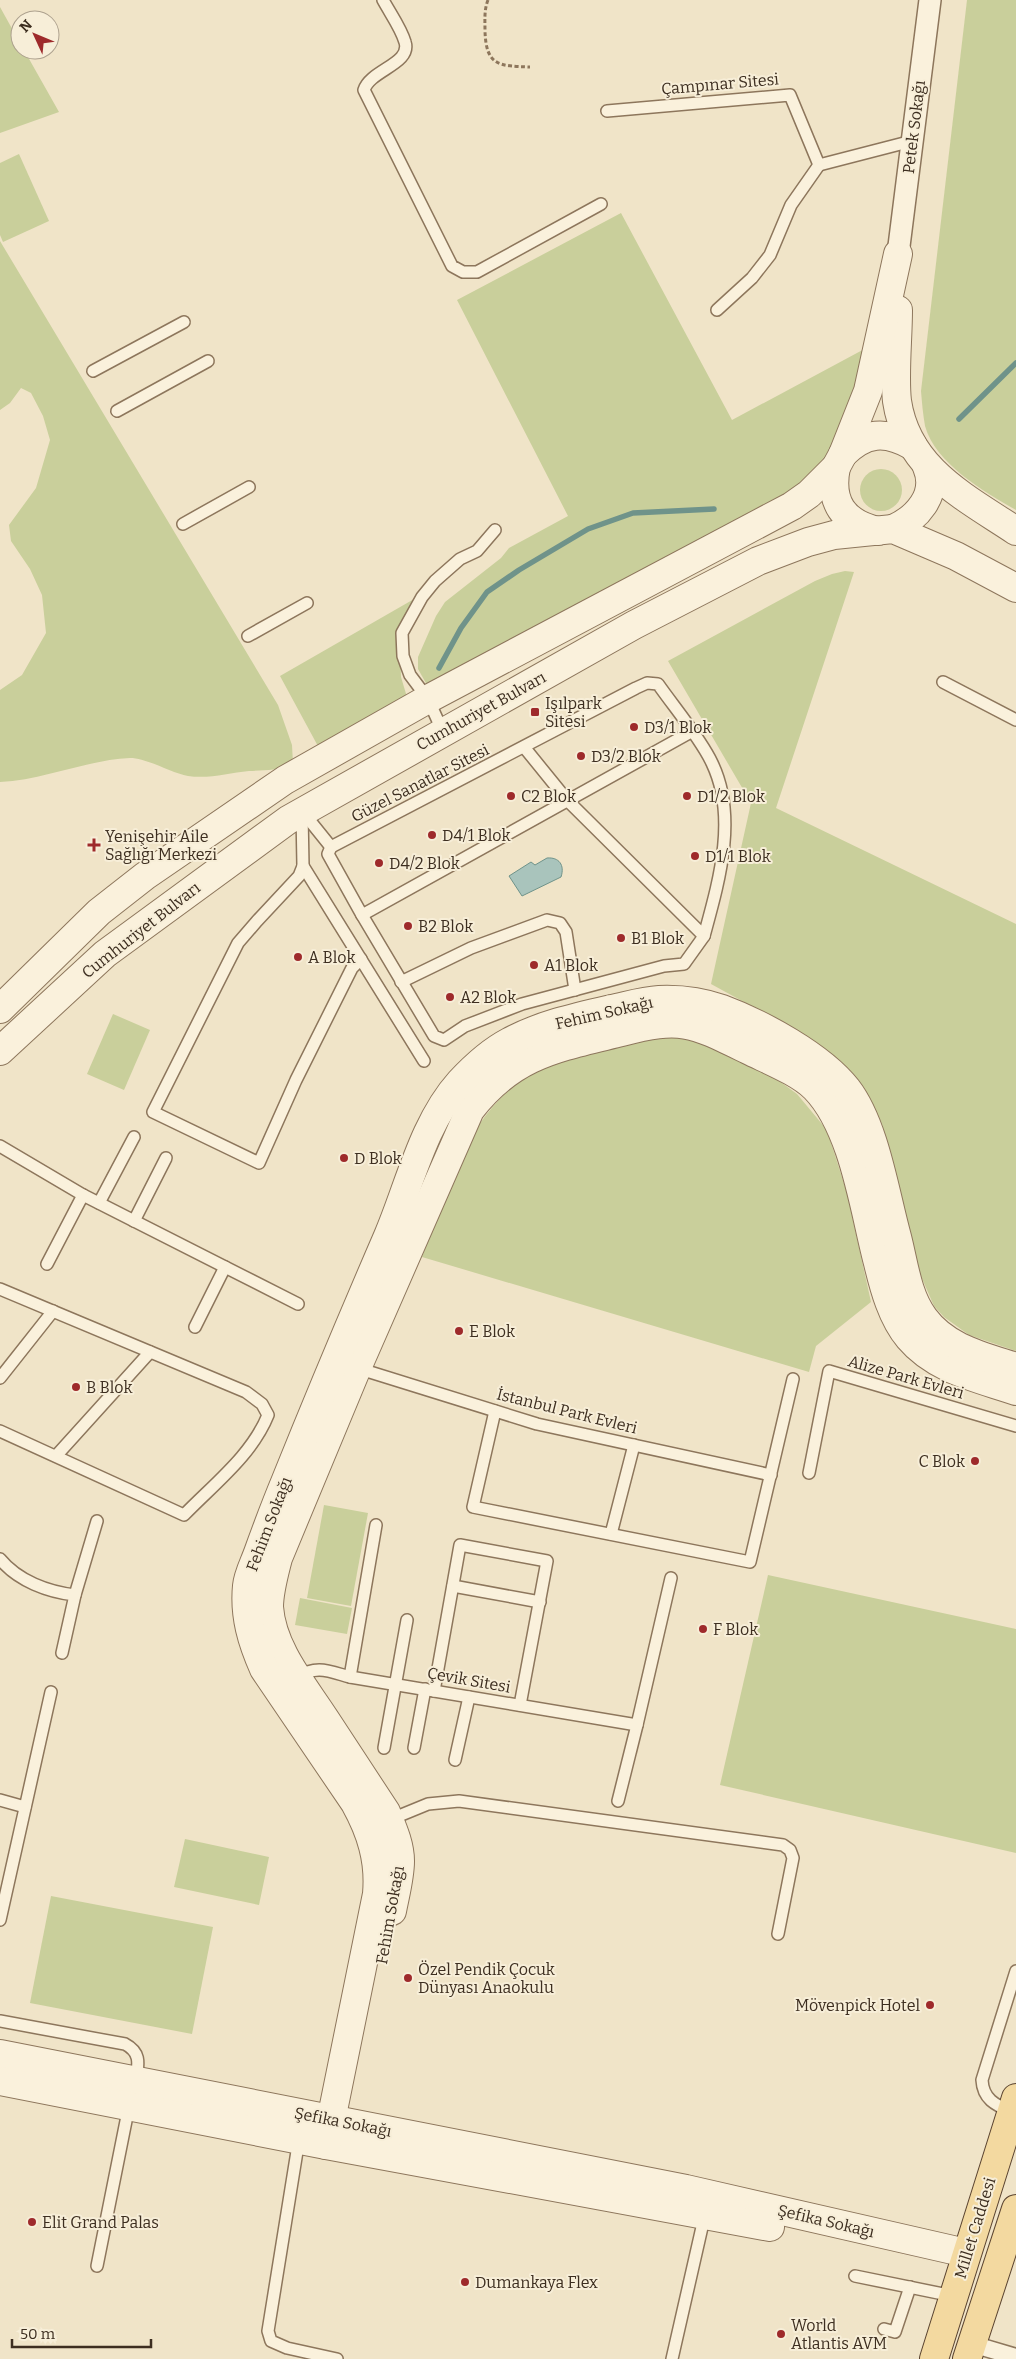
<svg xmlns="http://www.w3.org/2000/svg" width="1016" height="2359" font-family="Bitter,serif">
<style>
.green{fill:#c9cf9b}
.water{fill:#a9c4bc;stroke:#6f938a}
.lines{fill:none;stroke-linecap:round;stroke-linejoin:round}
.stream{stroke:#6f938a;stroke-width:5.5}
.service-casing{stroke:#8d765c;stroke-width:14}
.pedestrian-casing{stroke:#8d765c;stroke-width:19}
.minor-casing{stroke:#8d765c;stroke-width:24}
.tertiary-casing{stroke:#8d765c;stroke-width:30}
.primary-casing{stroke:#5b4430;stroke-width:30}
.path{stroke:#8d765c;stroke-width:3;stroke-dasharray:4 2.5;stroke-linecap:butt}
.service{stroke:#faf1dc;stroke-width:11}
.pedestrian{stroke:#faf1dc;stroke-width:16}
.minor{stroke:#faf1dc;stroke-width:21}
.tertiary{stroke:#faf1dc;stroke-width:28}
.primary{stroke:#f3d9a0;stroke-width:28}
.poi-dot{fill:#9e2a2b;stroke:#f7eed8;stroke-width:2}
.labels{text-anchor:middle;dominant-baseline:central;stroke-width:4;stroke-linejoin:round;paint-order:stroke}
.street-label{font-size:16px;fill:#3d2e20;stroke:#f7eed8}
.poi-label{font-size:16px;fill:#3d2e20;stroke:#f7eed8;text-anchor:start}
</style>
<rect width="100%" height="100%" fill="#f0e4c8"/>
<g class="green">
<path d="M 967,0 L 1016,0 L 1016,510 C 984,492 935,463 925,426 C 923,415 922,403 921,391 Z"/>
<path d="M 0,7 L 20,43 L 20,50 L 24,50 L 59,112 L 0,133 Z"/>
<path d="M 19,154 L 49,221 L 3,242 L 0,235 L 0,163 Z"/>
<path d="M 621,213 L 732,420 L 870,346 L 843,437 L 795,495 L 427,685 L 418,669 L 418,657 L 436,616 L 445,602 L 501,558 L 509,548 L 568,516 L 457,300 Z"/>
<path d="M 0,241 L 278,705 L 292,745 L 293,764 C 275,771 268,770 249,771 C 229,773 209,779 188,776 C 171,773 147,758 130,758 C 86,760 44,780 0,782 L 0,690 L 22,675 L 46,633 L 42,595 L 30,569 L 11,541 L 9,525 L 36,488 L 50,440 L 43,416 L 31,393 L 21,388 L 10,403 L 0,410 Z"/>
<circle cx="881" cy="490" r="21"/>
<path d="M 845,571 L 854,572 L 776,808 L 1016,924 L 1016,1351 L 969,1335 L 944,1317 L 934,1306 L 920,1274 L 882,1124 L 873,1109 L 802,1034 L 711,984 L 751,803 L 668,661 L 815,581 L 832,574 Z"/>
<path d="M 428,591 L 400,649 L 401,677 L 412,714 L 326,761 L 280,676 Z"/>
<path d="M 113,1014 L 150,1030 L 124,1090 L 87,1074 Z"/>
<path d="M 655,1036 L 693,1039 L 747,1063 L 778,1080 L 797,1094 L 827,1130 L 847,1193 L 871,1302 L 816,1346 L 809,1372 L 422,1257 C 450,1186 467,1106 541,1069 C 573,1054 620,1046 655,1036 Z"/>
<path d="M 324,1505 L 368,1513 L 351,1606 L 307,1598 Z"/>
<path d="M 768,1575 L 1016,1629 L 1016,1853 L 720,1785 Z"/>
<path d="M 300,1598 L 352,1608 L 347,1634 L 295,1625 Z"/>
<path d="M 185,1839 L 269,1857 L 259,1905 L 174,1887 Z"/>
<path d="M 51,1896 L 213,1927 L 192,2034 L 30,2003 Z"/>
</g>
<path class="water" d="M 547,858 C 559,857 565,865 561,877 L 522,896 L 509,876 L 531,862 L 535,865 Z"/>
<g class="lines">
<g class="stream">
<path d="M 959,419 L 1016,363"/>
<path d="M 439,668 L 461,628 L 487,592 L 519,570 L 588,529 L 633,513 L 714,509"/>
</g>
<defs>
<g id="service">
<path d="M 383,0 C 390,13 401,28 405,42 C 412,64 370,70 364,90 L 452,266 L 463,272 L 477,272 L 601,204"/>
<path d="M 607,111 L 790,95 L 819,165 L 912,141"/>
<path d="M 717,310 L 752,278 L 770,255 L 791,205 L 819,165"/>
<path d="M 93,371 L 184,322"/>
<path d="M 117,411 L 208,361"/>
<path d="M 183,524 L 249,487"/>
<path d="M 248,636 L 307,603"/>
<path d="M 943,682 L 1016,720"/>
<path d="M 443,732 L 428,699 L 410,675 L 403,656 L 402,633 L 422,597 L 435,581 L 460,559 L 477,551 L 495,530"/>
<path d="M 302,811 L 331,847 L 636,688 L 647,683 L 658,684 C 674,707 701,739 712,763 C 738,817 719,881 704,936"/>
<path d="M 302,813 L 303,866 L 299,876 L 257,921 L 238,943 L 153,1112 L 259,1163 L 296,1080 L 352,968 L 361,959"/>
<path d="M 331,847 L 328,854 L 362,915 L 434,1036 L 444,1040 L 465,1026 L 522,1004 L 664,966 L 684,964 L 704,936 L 567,800 L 524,747"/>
<path d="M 303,866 L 424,1061"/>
<path d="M 362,915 L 691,732"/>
<path d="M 401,982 L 471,948 L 547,920 L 560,923 L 566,932 L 575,990"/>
<path d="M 0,1146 L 83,1195 L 298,1304"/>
<path d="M 99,1203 L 134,1137"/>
<path d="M 134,1221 L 166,1158"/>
<path d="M 47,1264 L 83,1195"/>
<path d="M 0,1289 L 246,1392 L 262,1404 L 268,1415 C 252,1455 214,1484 184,1515 L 0,1431"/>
<path d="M 195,1327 L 225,1267"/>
<path d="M 357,1368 L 537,1424 L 771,1475"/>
<path d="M 0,1378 L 53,1311"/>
<path d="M 495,1411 L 473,1507 L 750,1562 L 793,1379"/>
<path d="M 56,1456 L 150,1352"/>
<path d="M 809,1473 L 829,1371 L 1016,1426"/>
<path d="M 611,1534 L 634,1445"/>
<path d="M 0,1559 C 18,1581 48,1592 75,1595 L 62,1653"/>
<path d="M 453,1586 L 540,1602"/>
<path d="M 75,1595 L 97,1521"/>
<path d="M 297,1677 C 317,1665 328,1671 350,1677 L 637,1725 L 671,1578"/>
<path d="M 350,1677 L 376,1525"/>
<path d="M 434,1691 L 460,1545 L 547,1561 L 520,1705"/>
<path d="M 384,1748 L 407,1620"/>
<path d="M 414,1748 L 425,1689"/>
<path d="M 455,1760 L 469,1697"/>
<path d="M 0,1800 L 25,1807"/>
<path d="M 618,1801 L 637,1725"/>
<path d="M 389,1820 L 428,1804 L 459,1801 L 783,1845 L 790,1850 L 793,1858 L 778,1934"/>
<path d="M 0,1920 L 51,1692"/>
<path d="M 0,2021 L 125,2044 C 142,2053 138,2065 136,2081"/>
<path d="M 1012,2112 C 995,2105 983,2099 982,2080 L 1016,1971"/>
<path d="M 299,2139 L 268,2331 L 271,2341 L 287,2348 L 337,2359"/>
<path d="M 97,2266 L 129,2106"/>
<path d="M 855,2276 L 953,2296"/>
<path d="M 884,2329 L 895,2332 L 910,2287"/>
<path d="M 672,2359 L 705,2214"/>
</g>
<path id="pedestrian" d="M 972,2344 L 1016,2357"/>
<path id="minor" d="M 898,254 L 930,0"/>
<g id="tertiary">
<path d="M 898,310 C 898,338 894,375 897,401 C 907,469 965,497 1016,531"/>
<path d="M 843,454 C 865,432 885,430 913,446"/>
<path d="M 836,467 C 829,502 843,523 878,531"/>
<path d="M 893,529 C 916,519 939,495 927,467"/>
<path d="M 0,1009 L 99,912 L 145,876 L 285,780 L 428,699 L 792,506 L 809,494 L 836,467 L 843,454 L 868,391 L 898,254"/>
<path d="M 0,1051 L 105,954 L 288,820 L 634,625 L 758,561 L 808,542 L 834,535 L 893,529 L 956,556 L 1016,588"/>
<path d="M 392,1911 C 395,1895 400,1877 400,1861 C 400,1844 392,1827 386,1812 C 366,1781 345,1750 325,1719 C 303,1685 272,1649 269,1607 C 269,1591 274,1574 278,1558 L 357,1368 L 470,1110 C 513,1054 557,1048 622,1032 C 682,1016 693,1023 748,1050 C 768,1060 799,1072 815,1088 C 854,1128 864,1210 878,1263 C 884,1288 892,1318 909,1338 C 936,1370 978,1378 1016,1391"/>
<path d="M 0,2054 L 686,2189 L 966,2253"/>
<path d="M 0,2081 L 326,2145 L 770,2227"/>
<path d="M 326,2145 L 377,1894 C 380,1860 371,1832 355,1803 L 264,1669 C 252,1642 244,1616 247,1586 C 248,1575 254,1564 258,1553 C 267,1528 276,1504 286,1480 C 319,1398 353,1317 388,1236 C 409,1187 423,1123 460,1082 C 474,1067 490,1052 509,1042 C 540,1025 576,1017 611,1009 C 626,1006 643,1001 659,1000 C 681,999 702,1002 722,1009 C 762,1024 821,1056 847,1089 C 875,1125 885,1194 897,1237 C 904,1264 907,1295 924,1318 C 946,1348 982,1356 1016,1367"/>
</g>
<g id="primary">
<path d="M 934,2359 L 1016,2098"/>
<path d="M 967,2359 L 1016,2209"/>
</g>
</defs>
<use href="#service" class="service-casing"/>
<use href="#pedestrian" class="pedestrian-casing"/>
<use href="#minor" class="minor-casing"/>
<use href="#tertiary" class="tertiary-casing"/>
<use href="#primary" class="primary-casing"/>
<path class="path" d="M 488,0 C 484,10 485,20 485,31 C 486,66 499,66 530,67"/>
<use href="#service" class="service"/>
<use href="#pedestrian" class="pedestrian"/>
<use href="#minor" class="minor"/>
<use href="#tertiary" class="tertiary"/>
<use href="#primary" class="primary"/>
</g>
<g class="poi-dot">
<rect x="530" y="707" width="10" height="10" rx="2.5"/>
<circle cx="634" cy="727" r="5"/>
<circle cx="581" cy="756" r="5"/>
<circle cx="511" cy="796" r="5"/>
<circle cx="687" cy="796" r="5"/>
<circle cx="432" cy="835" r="5"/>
<path d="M91.5 837.5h5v5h5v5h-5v5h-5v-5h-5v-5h5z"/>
<circle cx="695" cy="856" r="5"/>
<circle cx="379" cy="863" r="5"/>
<circle cx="408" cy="926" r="5"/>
<circle cx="621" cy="938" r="5"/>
<circle cx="298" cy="957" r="5"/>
<circle cx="534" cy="965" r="5"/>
<circle cx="450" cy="997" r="5"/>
<circle cx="344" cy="1158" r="5"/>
<circle cx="459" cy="1331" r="5"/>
<circle cx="76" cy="1387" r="5"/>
<circle cx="975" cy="1461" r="5"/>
<circle cx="703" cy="1629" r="5"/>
<circle cx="408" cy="1978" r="5"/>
<circle cx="930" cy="2005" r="5"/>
<circle cx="32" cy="2222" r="5"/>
<circle cx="465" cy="2282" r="5"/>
<circle cx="781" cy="2334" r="5"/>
</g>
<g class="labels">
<g class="street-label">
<text transform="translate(720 84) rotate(-5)">Çampınar Sitesi</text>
<text transform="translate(914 127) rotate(-83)">Petek Sokağı</text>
<text transform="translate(481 711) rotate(-29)">Cumhuriyet Bulvarı</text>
<text transform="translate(420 783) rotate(-27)">Güzel Sanatlar Sitesi</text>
<text transform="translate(141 930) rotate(-38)">Cumhuriyet Bulvarı</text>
<text transform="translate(604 1013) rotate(-13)">Fehim Sokağı</text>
<text transform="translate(906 1377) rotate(16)">Alize Park Evleri</text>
<text transform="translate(567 1411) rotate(14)">İstanbul Park Evleri</text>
<text transform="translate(269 1524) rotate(-69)">Fehim Sokağı</text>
<text transform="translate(469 1680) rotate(10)">Çevik Sitesi</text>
<text transform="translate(390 1915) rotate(-80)">Fehim Sokağı</text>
<text transform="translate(343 2122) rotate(11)">Şefika Sokağı</text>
<text transform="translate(826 2221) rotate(13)">Şefika Sokağı</text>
<text transform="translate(975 2228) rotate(-73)">Millet Caddesi</text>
</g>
<g class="poi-label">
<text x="545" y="703">Işılpark<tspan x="545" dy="18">Sitesi</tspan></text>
<text x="644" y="727">D3/1 Blok</text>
<text x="591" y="756">D3/2 Blok</text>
<text x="521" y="796">C2 Blok</text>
<text x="697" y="796">D1/2 Blok</text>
<text x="442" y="835">D4/1 Blok</text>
<text x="105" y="836">Yenişehir Aile<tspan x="105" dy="18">Sağlığı Merkezi</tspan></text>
<text x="705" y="856">D1/1 Blok</text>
<text x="389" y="863">D4/2 Blok</text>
<text x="418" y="926">B2 Blok</text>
<text x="631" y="938">B1 Blok</text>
<text x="308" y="957">A Blok</text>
<text x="544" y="965">A1 Blok</text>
<text x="460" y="997">A2 Blok</text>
<text x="354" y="1158">D Blok</text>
<text x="469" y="1331">E Blok</text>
<text x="86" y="1387">B Blok</text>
<text x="965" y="1461" text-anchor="end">C Blok</text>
<text x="713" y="1629">F Blok</text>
<text x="418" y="1969">Özel Pendik Çocuk<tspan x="418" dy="18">Dünyası Anaokulu</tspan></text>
<text x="920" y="2005" text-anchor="end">Mövenpick Hotel</text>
<text x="42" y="2222">Elit Grand Palas</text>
<text x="475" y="2282">Dumankaya Flex</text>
<text x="791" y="2325">World<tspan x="791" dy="18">Atlantis AVM</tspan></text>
</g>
</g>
<g transform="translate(35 35) rotate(314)"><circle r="24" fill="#f7eed8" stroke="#ada18e"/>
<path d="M0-4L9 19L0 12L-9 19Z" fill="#9e2a2b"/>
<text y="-8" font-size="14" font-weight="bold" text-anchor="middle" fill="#3d2e20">N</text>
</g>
<path d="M12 2339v8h139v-8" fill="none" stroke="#3d2e20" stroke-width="2.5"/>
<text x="20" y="2339" font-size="15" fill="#3d2e20" stroke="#f7eed8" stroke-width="4" paint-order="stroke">50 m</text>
</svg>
